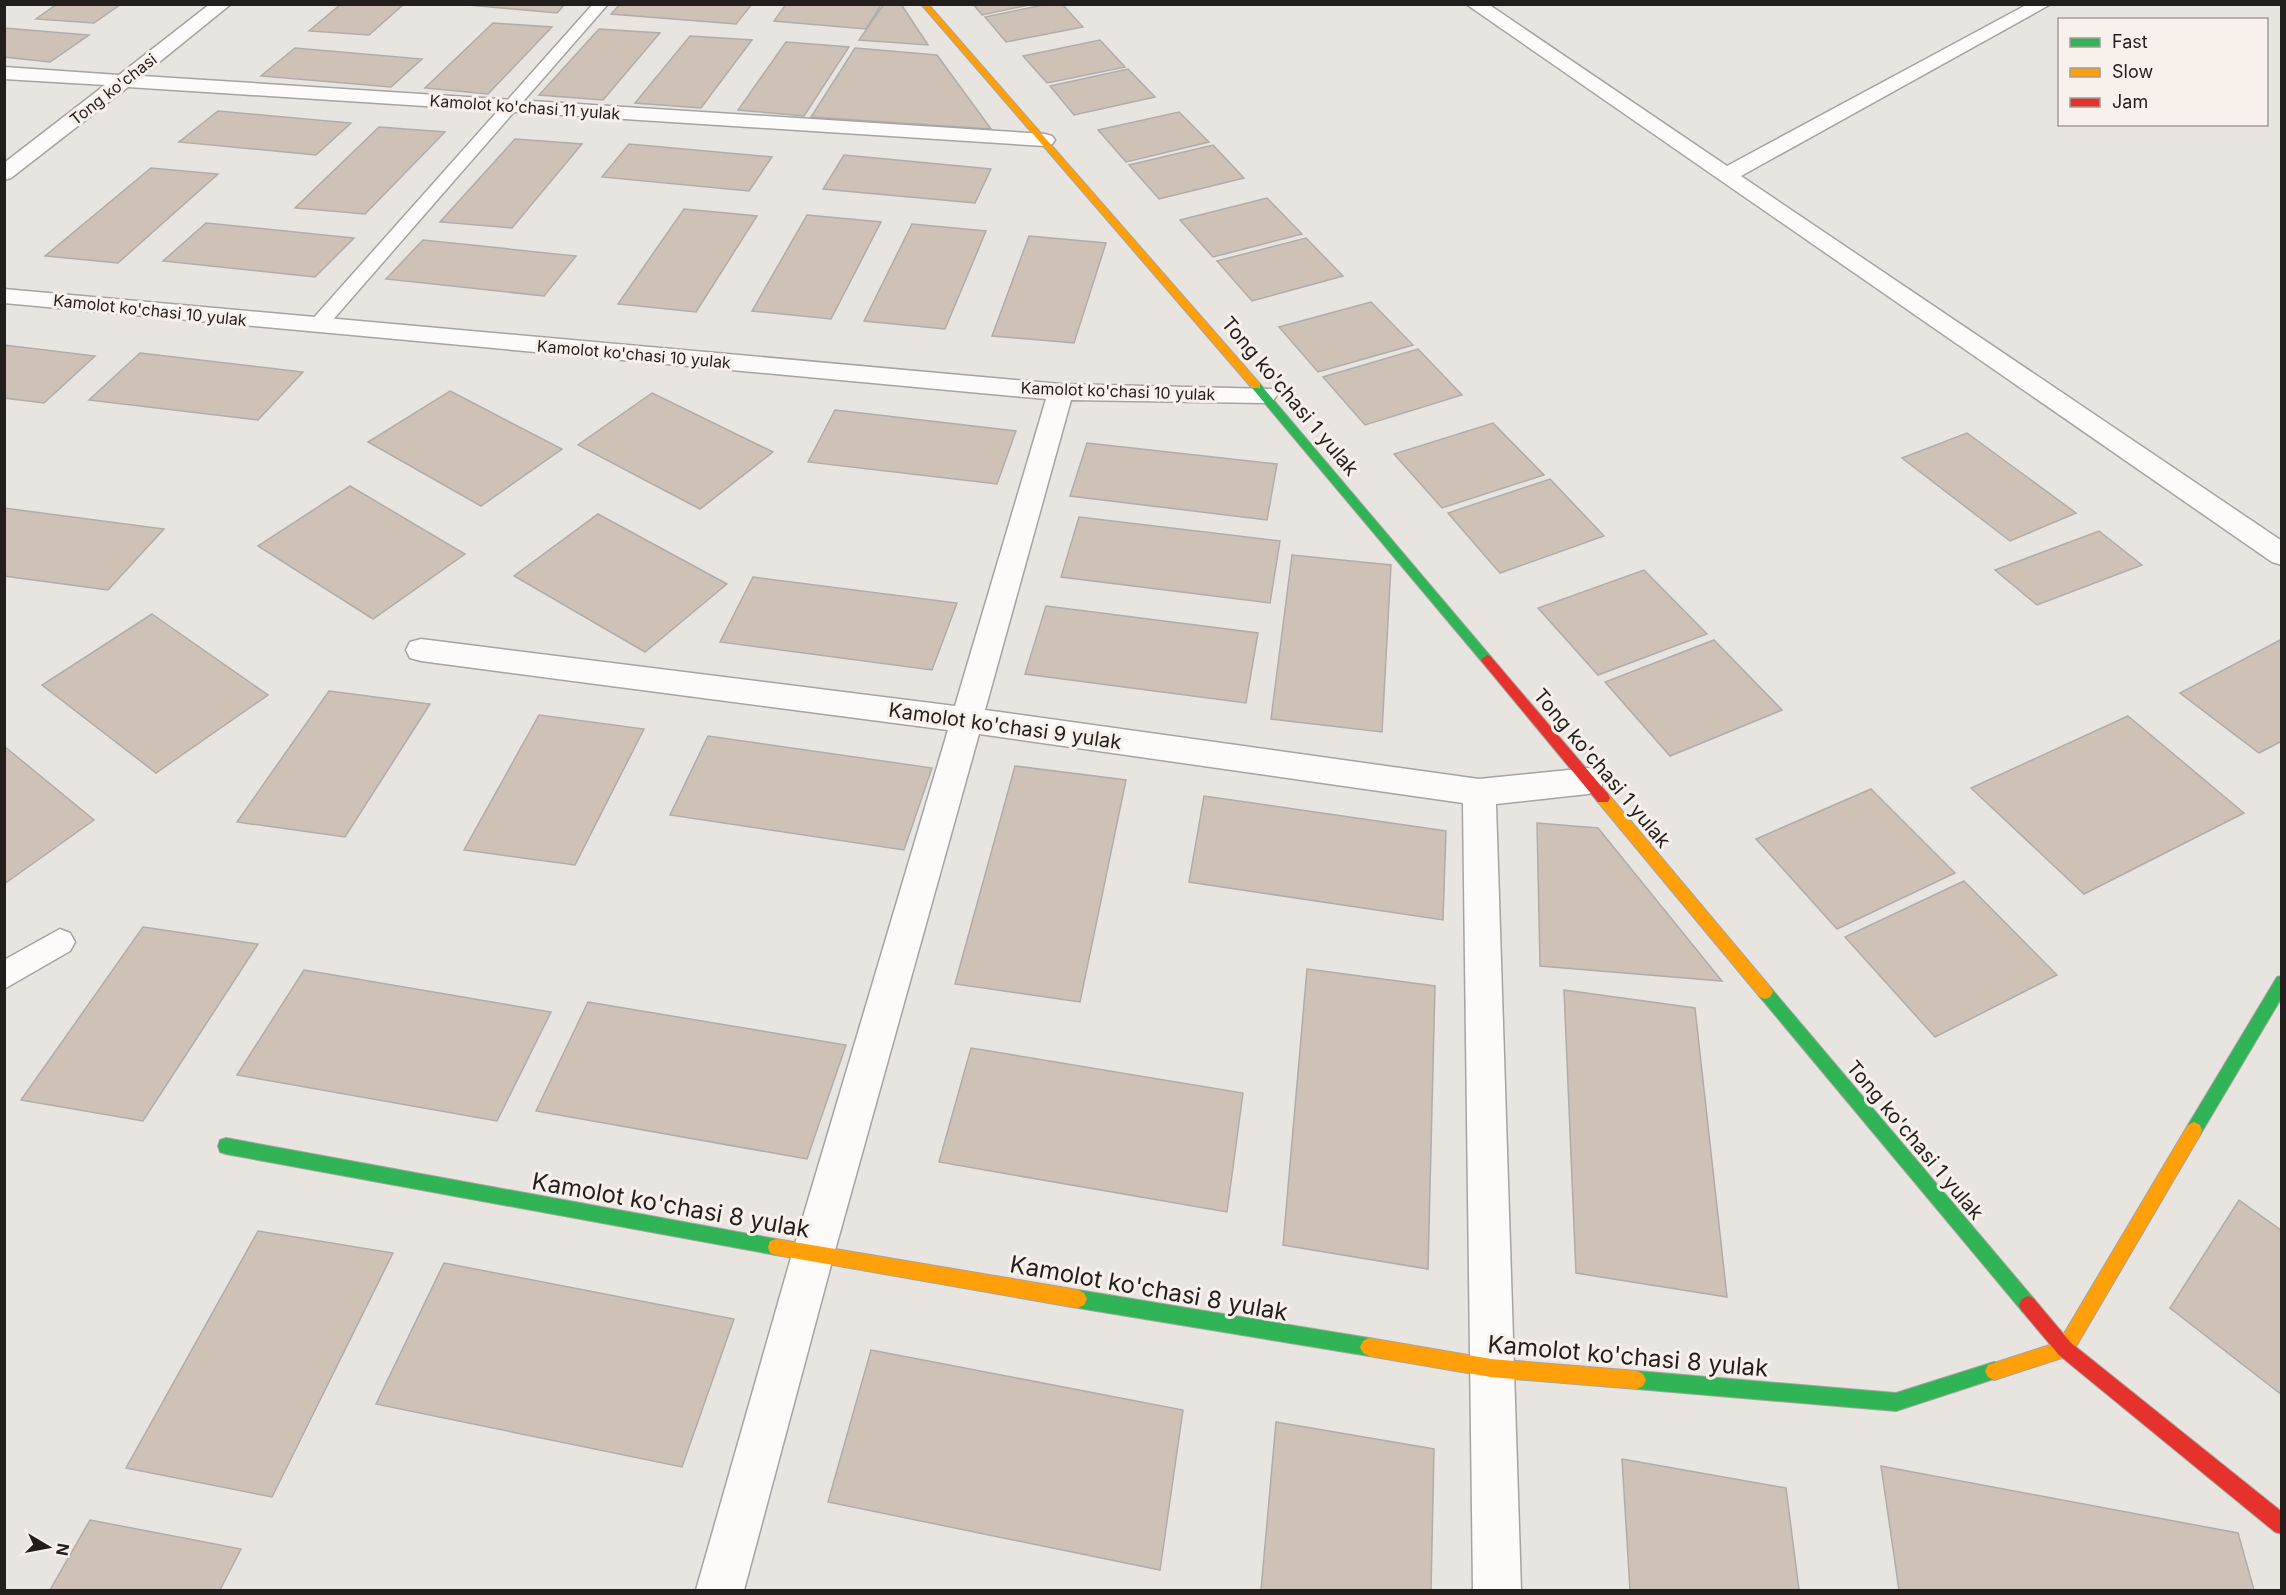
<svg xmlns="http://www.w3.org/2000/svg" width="2286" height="1595" font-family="Inter,sans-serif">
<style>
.building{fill:#cec1b6;stroke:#b0acaa;stroke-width:1.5}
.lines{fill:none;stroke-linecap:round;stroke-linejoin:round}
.lane-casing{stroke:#a6a3a0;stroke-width:3}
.street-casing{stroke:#a6a3a0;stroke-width:3}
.fast-casing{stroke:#a6a3a0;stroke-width:2}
.slow-casing{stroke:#a6a3a0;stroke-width:2}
.jam-casing{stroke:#a6a3a0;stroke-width:2}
.lane{fill:#fcfbfa;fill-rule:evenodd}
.street{fill:#fcfbfa;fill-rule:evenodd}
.fast{fill:#30b455;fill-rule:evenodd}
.slow{fill:#ff9f0a;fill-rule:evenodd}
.jam{fill:#e5322d;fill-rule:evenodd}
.labels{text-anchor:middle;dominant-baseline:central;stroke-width:6;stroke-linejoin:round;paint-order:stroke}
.far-street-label{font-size:16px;fill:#211e1c;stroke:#f8f0ea}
.street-label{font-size:20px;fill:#211e1c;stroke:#f8f0ea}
.near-street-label{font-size:24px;fill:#211e1c;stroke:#f8f0ea}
</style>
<rect width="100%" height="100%" fill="#e8e4e0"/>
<g class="building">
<path d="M 57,4 L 121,4 L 94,23 L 36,19 Z"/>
<path d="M 341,4 L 404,4 L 369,35 L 309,31 Z"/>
<path d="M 457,4 L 565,4 L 557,13 Z"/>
<path d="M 620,4 L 752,4 L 736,24 L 611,14 Z"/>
<path d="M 786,4 L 879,4 L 881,5 L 866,29 L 774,21 Z"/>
<path d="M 884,4 L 901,4 L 928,45 L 859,40 Z"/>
<path d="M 973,4 L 1033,4 L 982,15 Z"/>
<path d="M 1048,4 L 1062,4 L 1083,27 L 1006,42 L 985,17 Z"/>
<path d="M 493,23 L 552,27 L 488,94 L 425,88 Z"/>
<path d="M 4,28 L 89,35 L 50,62 L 4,57 Z"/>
<path d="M 599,29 L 660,33 L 603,100 L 539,95 Z"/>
<path d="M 690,36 L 752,40 L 701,108 L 635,103 Z"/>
<path d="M 1100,40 L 1125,67 L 1047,83 L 1023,56 Z"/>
<path d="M 786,42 L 849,47 L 804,116 L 738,110 Z"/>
<path d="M 295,48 L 422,59 L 391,87 L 261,76 Z"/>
<path d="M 855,48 L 937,55 L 991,129 L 811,117 Z"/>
<path d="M 1128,69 L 1155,97 L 1074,115 L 1050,86 Z"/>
<path d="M 218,111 L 351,123 L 316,155 L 179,142 Z"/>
<path d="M 1179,112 L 1209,142 L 1126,162 L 1098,130 Z"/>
<path d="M 379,127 L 445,132 L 365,214 L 295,208 Z"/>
<path d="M 515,139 L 582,144 L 512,228 L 440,222 Z"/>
<path d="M 629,144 L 772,157 L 749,191 L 602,177 Z"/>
<path d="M 1213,145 L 1244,178 L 1159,199 L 1129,165 Z"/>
<path d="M 844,155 L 991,169 L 975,203 L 823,189 Z"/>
<path d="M 151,168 L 218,174 L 118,263 L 45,256 Z"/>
<path d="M 1267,198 L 1302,234 L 1213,257 L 1180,220 Z"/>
<path d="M 684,209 L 757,216 L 696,312 L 618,304 Z"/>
<path d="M 807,215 L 881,222 L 831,319 L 752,311 Z"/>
<path d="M 206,223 L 354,238 L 315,277 L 163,261 Z"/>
<path d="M 912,224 L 986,231 L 945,329 L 864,321 Z"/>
<path d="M 1029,236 L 1106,243 L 1074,343 L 992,336 Z"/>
<path d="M 1306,238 L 1343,276 L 1252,301 L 1217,261 Z"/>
<path d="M 423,240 L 576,256 L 544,296 L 386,279 Z"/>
<path d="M 1371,302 L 1413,345 L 1318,372 L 1279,327 Z"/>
<path d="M 4,345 L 95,356 L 44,403 L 4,398 Z"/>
<path d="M 1418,349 L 1462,395 L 1365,425 L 1323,377 Z"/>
<path d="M 140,353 L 303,372 L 258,420 L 89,400 Z"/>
<path d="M 450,391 L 562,449 L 481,506 L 368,442 Z"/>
<path d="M 652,393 L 773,452 L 700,509 L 578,445 Z"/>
<path d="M 835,410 L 1016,431 L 997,484 L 808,462 Z"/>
<path d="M 1493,423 L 1544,475 L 1442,508 L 1394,454 Z"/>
<path d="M 1967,433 L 2076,513 L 2010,541 L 1902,458 Z"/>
<path d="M 1087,443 L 1277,464 L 1267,520 L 1070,496 Z"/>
<path d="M 1550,479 L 1604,536 L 1500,573 L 1448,513 Z"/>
<path d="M 350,486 L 465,554 L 373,619 L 258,546 Z"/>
<path d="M 4,508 L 164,529 L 108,590 L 4,576 Z"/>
<path d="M 598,514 L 727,584 L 645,652 L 514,576 Z"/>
<path d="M 1079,517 L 1280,541 L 1270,603 L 1061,577 Z"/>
<path d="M 2099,531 L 2142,565 L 2037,605 L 1995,570 Z"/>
<path d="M 1292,555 L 1391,565 L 1382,732 L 1271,719 Z"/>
<path d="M 1644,570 L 1707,634 L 1598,675 L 1538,608 Z"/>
<path d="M 753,577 L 957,603 L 932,670 L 720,642 Z"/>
<path d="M 1046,606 L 1258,633 L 1246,703 L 1025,674 Z"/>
<path d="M 152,614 L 268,695 L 156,773 L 42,685 Z"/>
<path d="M 2282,639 L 2282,741 L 2259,753 L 2180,693 Z"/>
<path d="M 1714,640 L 1782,710 L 1670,756 L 1605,682 Z"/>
<path d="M 329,691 L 430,704 L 345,837 L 237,822 Z"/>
<path d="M 539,715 L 644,729 L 575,865 L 464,850 Z"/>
<path d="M 2128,716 L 2244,813 L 2084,894 L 1971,788 Z"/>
<path d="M 708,736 L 932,768 L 904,850 L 670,815 Z"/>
<path d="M 4,746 L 94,820 L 4,884 Z"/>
<path d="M 1015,766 L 1126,780 L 1080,1002 L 955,984 Z"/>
<path d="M 1871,789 L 1955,873 L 1837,929 L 1756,839 Z"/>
<path d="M 1204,796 L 1446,831 L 1443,920 L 1189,882 Z"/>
<path d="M 1537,823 L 1598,828 L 1722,981 L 1540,966 Z"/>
<path d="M 1964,881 L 2057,975 L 1935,1037 L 1845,937 Z"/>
<path d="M 143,927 L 258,944 L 143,1121 L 21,1100 Z"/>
<path d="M 1307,969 L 1435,986 L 1428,1269 L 1283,1245 Z"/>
<path d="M 304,970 L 551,1012 L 497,1121 L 237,1075 Z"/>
<path d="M 1564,990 L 1695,1008 L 1727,1297 L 1576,1273 Z"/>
<path d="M 588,1002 L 846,1045 L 807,1159 L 536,1111 Z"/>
<path d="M 971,1048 L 1243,1093 L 1227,1212 L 939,1162 Z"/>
<path d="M 2239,1200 L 2282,1231 L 2282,1395 L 2170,1308 Z"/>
<path d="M 258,1231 L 393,1253 L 272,1497 L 126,1468 Z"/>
<path d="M 444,1263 L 734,1319 L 682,1467 L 376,1404 Z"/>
<path d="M 871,1350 L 1183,1410 L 1160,1570 L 828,1502 Z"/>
<path d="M 1276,1422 L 1434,1449 L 1431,1590 L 1261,1590 Z"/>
<path d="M 1622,1459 L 1786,1488 L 1799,1590 L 1630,1590 Z"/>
<path d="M 1881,1466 L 2238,1533 L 2254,1590 L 1899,1590 Z"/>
<path d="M 90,1520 L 241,1549 L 220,1590 L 50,1590 Z"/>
</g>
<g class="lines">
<defs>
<g id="lane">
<path d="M 593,4 L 608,4 L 324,330 L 310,330 L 307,326 L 310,322 Z"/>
<path d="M 60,929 L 70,933 L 75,942 L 70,951 L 4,989 L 4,960 Z"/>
</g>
<g id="street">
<path d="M 210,4 L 231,4 L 142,76 L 1045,134 L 1052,136 L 1055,140 L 1052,144 L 1045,146 L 128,87 L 11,178 L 4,180 L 4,163 L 105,85 L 4,79 L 4,67 L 119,75 Z"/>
<path d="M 1466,4 L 1488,4 L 1727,166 L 2028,4 L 2051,4 L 1741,176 L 2282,541 L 2282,565 L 2272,562 Z"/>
<path d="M 4,289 L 1061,384 L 1273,389 L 1277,395 L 1273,401 L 1264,403 L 1071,400 L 985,710 L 1479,779 L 1588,768 L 1600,772 L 1604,781 L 1600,790 L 1588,794 L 1496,804 L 1521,1590 L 1473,1590 L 1463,803 L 979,734 L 834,1254 L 744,1590 L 696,1590 L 792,1254 L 948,730 L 421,661 L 410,658 L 406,650 L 410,642 L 421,639 L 955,706 L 1046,399 L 4,303 Z"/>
</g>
<g id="fast">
<path d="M 1256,383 L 1260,384 L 1491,657 L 1493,660 L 1491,663 L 1483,663 L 1252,388 L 1252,384 Z"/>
<path d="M 2282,976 L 2282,997 L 2200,1135 L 2194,1138 L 2188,1135 L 2186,1130 L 2188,1125 L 2277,977 Z"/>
<path d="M 1765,985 L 1770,987 L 2034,1299 L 2037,1305 L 2034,1311 L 2028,1314 L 2022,1311 L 1760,997 L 1757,992 L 1760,987 Z"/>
<path d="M 226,1138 L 776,1239 L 782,1241 L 784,1247 L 782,1253 L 776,1255 L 226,1154 L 220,1152 L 218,1146 L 220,1140 Z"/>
<path d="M 1078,1290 L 1369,1338 L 1375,1341 L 1378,1347 L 1375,1353 L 1369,1356 L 1078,1308 L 1072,1305 L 1069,1299 L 1072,1293 Z"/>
<path d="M 1994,1362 L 2000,1365 L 2003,1371 L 2000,1377 L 1896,1411 L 1637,1389 L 1631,1386 L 1628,1380 L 1631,1374 L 1637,1371 L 1896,1393 Z"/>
</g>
<g id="slow">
<path d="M 921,4 L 928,4 L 1260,384 L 1260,388 L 1252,388 Z"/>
<path d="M 1603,793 L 1608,794 L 1770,987 L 1773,992 L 1770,997 L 1765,999 L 1760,997 L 1598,802 L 1596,798 L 1598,794 Z"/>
<path d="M 2194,1122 L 2200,1125 L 2202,1130 L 2200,1135 L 2071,1355 L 1994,1380 L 1988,1377 L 1985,1371 L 1988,1365 L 2059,1342 L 2188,1125 Z"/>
<path d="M 776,1239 L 1078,1290 L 1084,1293 L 1087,1299 L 1084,1305 L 1078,1308 L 776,1255 L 770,1253 L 768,1247 L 770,1241 Z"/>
<path d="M 1369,1338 L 1491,1359 L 1637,1371 L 1643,1374 L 1646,1380 L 1643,1386 L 1637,1389 L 1491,1377 L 1369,1356 L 1363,1353 L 1360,1347 L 1363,1341 Z"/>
</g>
<g id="jam">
<path d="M 1487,655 L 1491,657 L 1608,794 L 1610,798 L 1608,802 L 1598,802 L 1483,663 L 1481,660 Z"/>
<path d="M 2028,1296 L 2034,1299 L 2071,1343 L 2282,1512 L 2282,1534 L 2275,1532 L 2059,1355 L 2022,1311 L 2019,1305 L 2022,1299 Z"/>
</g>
</defs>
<use href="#lane" class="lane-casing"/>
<use href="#street" class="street-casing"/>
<use href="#fast" class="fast-casing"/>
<use href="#slow" class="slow-casing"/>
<use href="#jam" class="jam-casing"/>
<use href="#lane" class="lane"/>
<use href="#street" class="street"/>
<use href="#fast" class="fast"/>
<use href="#slow" class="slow"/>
<use href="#jam" class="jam"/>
</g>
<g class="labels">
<g class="far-street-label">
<text transform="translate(113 89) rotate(-38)">Tong ko'chasi</text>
<text transform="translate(525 107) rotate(4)">Kamolot ko'chasi 11 yulak</text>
<text transform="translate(150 310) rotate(6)">Kamolot ko'chasi 10 yulak</text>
<text transform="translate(634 354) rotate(5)">Kamolot ko'chasi 10 yulak</text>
<text transform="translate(1118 391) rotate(2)">Kamolot ko'chasi 10 yulak</text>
</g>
<g class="street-label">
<text transform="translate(1290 396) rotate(50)">Tong ko'chasi 1 yulak</text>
<text transform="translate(1005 726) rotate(8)">Kamolot ko'chasi 9 yulak</text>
<text transform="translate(1602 768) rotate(50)">Tong ko'chasi 1 yulak</text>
<text transform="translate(1915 1140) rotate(50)">Tong ko'chasi 1 yulak</text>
</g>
<g class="near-street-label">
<text transform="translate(671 1205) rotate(10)">Kamolot ko'chasi 8 yulak</text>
<text transform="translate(1149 1288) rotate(10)">Kamolot ko'chasi 8 yulak</text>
<text transform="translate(1628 1356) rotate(5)">Kamolot ko'chasi 8 yulak</text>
</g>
</g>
<rect width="2286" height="1595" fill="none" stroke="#211e1c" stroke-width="12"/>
<rect x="2058" y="18" width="210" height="108" fill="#f8f0ea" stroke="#a29c98" stroke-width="1.5"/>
<rect x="2070" y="38" width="30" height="9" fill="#30b455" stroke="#a29c98" stroke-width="1.5"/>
<text x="2112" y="48" font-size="18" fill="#211e1c">Fast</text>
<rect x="2070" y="68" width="30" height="9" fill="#ff9f0a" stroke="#a29c98" stroke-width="1.5"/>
<text x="2112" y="78" font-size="18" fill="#211e1c">Slow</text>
<rect x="2070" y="98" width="30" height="9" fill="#e5322d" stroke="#a29c98" stroke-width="1.5"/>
<text x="2112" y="108" font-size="18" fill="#211e1c">Jam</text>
<g transform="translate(48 1547) rotate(100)" stroke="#f8f0ea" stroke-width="4.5" paint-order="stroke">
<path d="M0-4.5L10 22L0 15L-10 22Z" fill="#211e1c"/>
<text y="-9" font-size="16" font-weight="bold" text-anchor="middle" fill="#211e1c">N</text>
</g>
</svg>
